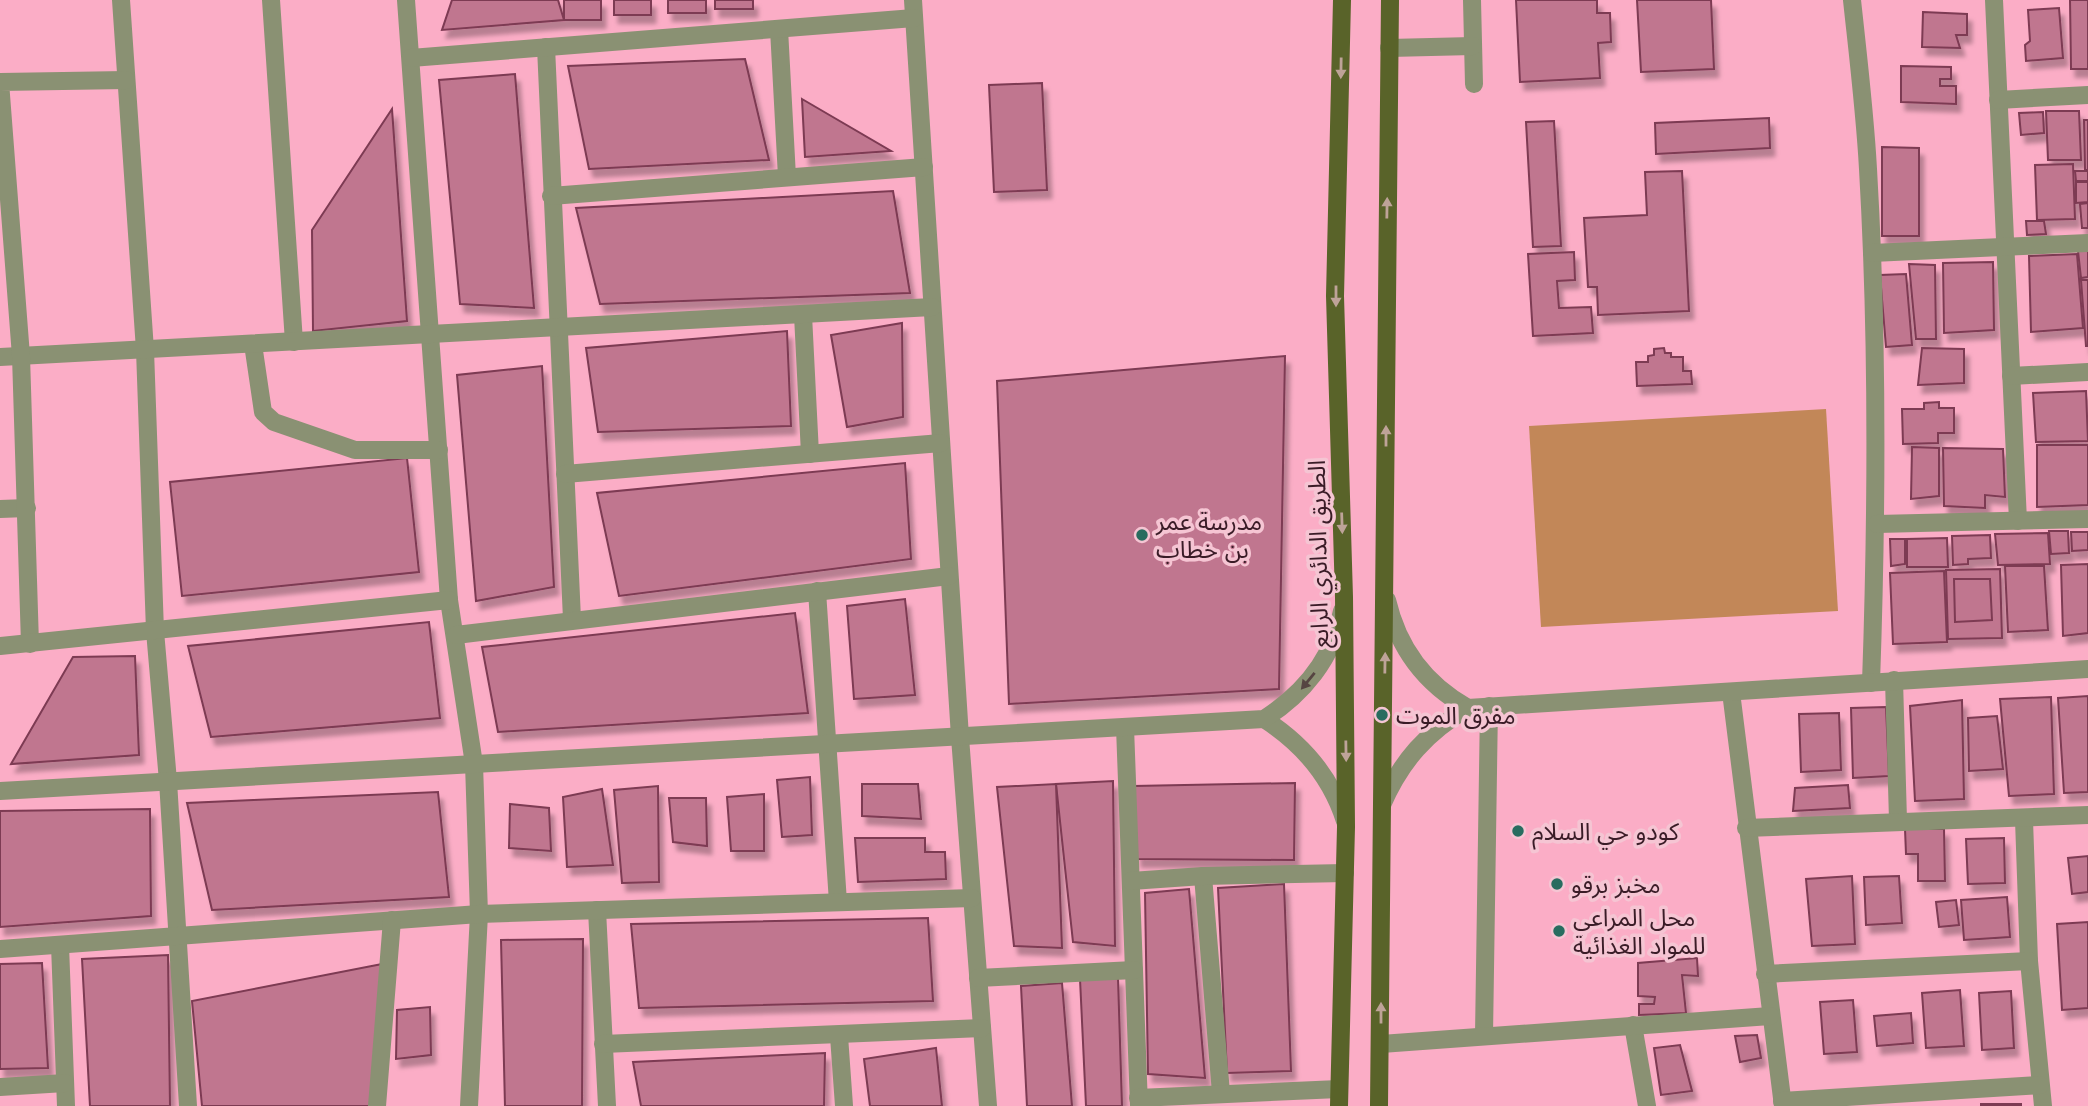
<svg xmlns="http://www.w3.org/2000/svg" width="2088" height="1106" font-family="Helvetica,'Noto Sans Arabic',sans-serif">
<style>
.green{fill:#c28758}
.building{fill:#c0768f;stroke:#7d3a53;stroke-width:2;filter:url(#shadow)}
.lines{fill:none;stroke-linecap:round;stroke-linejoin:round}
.minor{stroke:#8a9173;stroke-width:18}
.major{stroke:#596329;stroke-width:18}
.oneway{fill:#bea398}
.oneway2{fill:#564542}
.poi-dot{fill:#286c5f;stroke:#f5c5d3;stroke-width:2.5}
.labels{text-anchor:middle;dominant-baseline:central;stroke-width:7;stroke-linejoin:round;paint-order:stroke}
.poi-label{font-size:24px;fill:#3a1c27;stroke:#f5c5d3;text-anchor:start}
.street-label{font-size:24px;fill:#3a1c27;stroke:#f5c5d3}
</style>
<defs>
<filter id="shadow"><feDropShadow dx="4.5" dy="8" stdDeviation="2" flood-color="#0004"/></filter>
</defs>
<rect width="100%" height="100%" fill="#fbadc6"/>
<path class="green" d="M 1826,409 L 1838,611 L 1541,627 L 1529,426 Z"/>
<g class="building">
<path d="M 452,0 L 558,0 L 564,20 L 442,30 Z"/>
<rect x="564" y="0" width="37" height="20"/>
<rect x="614" y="0" width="37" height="15"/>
<rect x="668" y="0" width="38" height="13"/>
<rect x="715" y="0" width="38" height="9"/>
<path d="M 1516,0 L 1597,0 L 1597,13 L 1610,13 L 1611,42 L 1598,43 L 1600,78 L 1520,82 Z"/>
<path d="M 1637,0 L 1711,0 L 1714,69 L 1641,72 Z"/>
<path d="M 2070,0 L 2088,0 L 2088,69 L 2071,69 Z"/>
<path d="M 2059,8 L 2063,58 L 2026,61 L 2025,45 L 2030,41 L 2028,10 Z"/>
<path d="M 1923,12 L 1967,14 L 1967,35 L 1956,35 L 1960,48 L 1922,47 Z"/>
<path d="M 745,59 L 769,160 L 589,169 L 568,66 Z"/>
<path d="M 1901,66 L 1951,67 L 1951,79 L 1940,79 L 1940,86 L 1956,86 L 1956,104 L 1901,102 Z"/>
<path d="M 515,74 L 534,308 L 460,304 L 439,80 Z"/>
<path d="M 1042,83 L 1047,190 L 994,192 L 989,85 Z"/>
<path d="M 802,99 L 891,151 L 805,157 Z"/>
<path d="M 392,109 L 407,321 L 313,331 L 312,230 Z"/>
<path d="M 2046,111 L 2079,111 L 2081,160 L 2048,160 Z"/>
<path d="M 2043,112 L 2044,133 L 2021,135 L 2019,113 Z"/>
<path d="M 1769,118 L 1770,148 L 1656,154 L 1655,123 Z"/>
<path d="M 2084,120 L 2088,120 L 2088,170 L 2085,170 Z"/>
<path d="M 1554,121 L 1561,246 L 1533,247 L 1526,122 Z"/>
<path d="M 1882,147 L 1919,148 L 1919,236 L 1882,236 Z"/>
<path d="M 2073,164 L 2075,219 L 2037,220 L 2035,165 Z"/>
<path d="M 1682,171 L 1689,311 L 1598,315 L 1597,287 L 1588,287 L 1584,218 L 1647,215 L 1645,172 Z"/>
<path d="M 2075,171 L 2088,171 L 2088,181 L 2076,181 Z"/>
<path d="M 2076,182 L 2088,182 L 2088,202 L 2076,203 Z"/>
<path d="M 893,191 L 910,293 L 600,304 L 576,208 Z"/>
<path d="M 2088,203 L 2088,228 L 2082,228 L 2080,204 Z"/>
<path d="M 2026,221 L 2044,221 L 2046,234 L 2027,235 Z"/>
<path d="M 2088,250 L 2088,277 L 2081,278 L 2078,251 Z"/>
<path d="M 1574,252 L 1575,280 L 1557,281 L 1559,308 L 1591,307 L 1593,333 L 1533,336 L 1528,254 Z"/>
<path d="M 2077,254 L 2083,328 L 2031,332 L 2029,256 Z"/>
<path d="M 1993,262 L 1994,330 L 1944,333 L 1943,263 Z"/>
<path d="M 1909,264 L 1935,265 L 1936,339 L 1916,339 Z"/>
<path d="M 1906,274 L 1912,345 L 1886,347 L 1880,275 Z"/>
<path d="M 2081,280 L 2088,280 L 2088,346 L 2086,346 Z"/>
<path d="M 902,323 L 903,417 L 847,427 L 831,335 Z"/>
<path d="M 787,331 L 791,426 L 598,432 L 586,348 Z"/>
<path d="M 1664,348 L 1665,353 L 1671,353 L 1671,357 L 1683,357 L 1683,371 L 1691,371 L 1692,384 L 1637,386 L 1636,362 L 1648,362 L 1648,356 L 1654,355 L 1654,349 Z"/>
<path d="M 1922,348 L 1964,349 L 1964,383 L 1918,385 Z"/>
<path d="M 1285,356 L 1279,689 L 1009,704 L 997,381 Z"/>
<path d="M 542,366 L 554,587 L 476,601 L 457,375 Z"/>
<path d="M 2086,391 L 2088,441 L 2036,442 L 2033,393 Z"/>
<path d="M 1939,402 L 1939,408 L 1954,408 L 1954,433 L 1938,433 L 1938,443 L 1903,444 L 1902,409 L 1924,409 L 1924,403 Z"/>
<path d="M 2037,445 L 2088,445 L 2088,505 L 2037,507 Z"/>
<path d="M 1912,447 L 1939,448 L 1939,496 L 1911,499 Z"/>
<path d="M 1943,448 L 2003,449 L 2005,497 L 1985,495 L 1985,508 L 1944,506 Z"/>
<path d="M 407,458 L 419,572 L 182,596 L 170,482 Z"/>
<path d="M 905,463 L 911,559 L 619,596 L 597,493 Z"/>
<path d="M 2049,531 L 2068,531 L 2069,553 L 2051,554 Z"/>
<path d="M 2071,532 L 2088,532 L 2088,550 L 2072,551 Z"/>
<path d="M 2048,533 L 2050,564 L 1998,565 L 1995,534 Z"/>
<path d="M 1990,535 L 1991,558 L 1968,559 L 1968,564 L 1953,565 L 1952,536 Z"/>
<path d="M 1947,538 L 1948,567 L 1907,567 L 1907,539 Z"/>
<path d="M 1890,539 L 1905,539 L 1905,564 L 1891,566 Z"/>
<path d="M 2088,564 L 2088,633 L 2063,636 L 2061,565 Z"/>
<path d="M 2005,566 L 2044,566 L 2048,630 L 2008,632 Z"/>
<path d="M 2000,569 L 2002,638 L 1948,639 L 1946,570 Z"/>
<path d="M 1944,571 L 1947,642 L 1893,644 L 1890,573 Z"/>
<path d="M 1954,579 L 1990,579 L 1992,620 L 1955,622 Z"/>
<path d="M 905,599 L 915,695 L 854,699 L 847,606 Z"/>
<path d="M 795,613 L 808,713 L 498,732 L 482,647 Z"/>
<path d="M 429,622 L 440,718 L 211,737 L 188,646 Z"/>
<path d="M 135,656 L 139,755 L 11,764 L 73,657 Z"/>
<path d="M 2088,696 L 2088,792 L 2064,793 L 2058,698 Z"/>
<path d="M 2051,697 L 2054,794 L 2009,796 L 2000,699 Z"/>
<path d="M 1962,700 L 1964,799 L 1915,801 L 1910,706 Z"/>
<path d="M 1886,707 L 1889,776 L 1853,778 L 1851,708 Z"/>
<path d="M 1839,713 L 1841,770 L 1801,772 L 1799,714 Z"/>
<path d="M 1997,716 L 2003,769 L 1969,771 L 1968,718 Z"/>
<path d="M 810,777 L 812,835 L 782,837 L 777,780 Z"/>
<path d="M 1113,781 L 1115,946 L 1073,942 L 1056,784 Z"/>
<path d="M 1295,783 L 1294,860 L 1137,859 L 1134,786 Z"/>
<path d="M 862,784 L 918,784 L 921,819 L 862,816 Z"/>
<path d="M 1056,784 L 1062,948 L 1014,946 L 997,787 Z"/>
<path d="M 1848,785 L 1850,808 L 1793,811 L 1795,788 Z"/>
<path d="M 658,786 L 659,882 L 622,883 L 614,790 Z"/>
<path d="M 602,789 L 613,865 L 567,867 L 563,797 Z"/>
<path d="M 438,792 L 449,897 L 212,910 L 187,803 Z"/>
<path d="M 764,794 L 764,851 L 731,851 L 727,797 Z"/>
<path d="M 669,798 L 706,798 L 707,846 L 673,842 Z"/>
<path d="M 510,804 L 549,808 L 551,851 L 509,848 Z"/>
<path d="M 150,809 L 151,916 L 0,927 L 0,811 Z"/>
<path d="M 1905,829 L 1944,829 L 1945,881 L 1918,881 L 1918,854 L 1906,854 Z"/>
<path d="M 855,838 L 925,838 L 925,852 L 945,852 L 946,879 L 858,882 Z"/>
<path d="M 2004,838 L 2005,883 L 1968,884 L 1966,839 Z"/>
<path d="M 2088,856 L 2088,892 L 2072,894 L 2068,858 Z"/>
<path d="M 1852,876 L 1855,944 L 1812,946 L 1806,879 Z"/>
<path d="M 1899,876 L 1902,923 L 1866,925 L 1864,877 Z"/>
<path d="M 1284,884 L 1291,1071 L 1227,1073 L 1218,888 Z"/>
<path d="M 1189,889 L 1205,1078 L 1148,1074 L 1145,893 Z"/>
<path d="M 2007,897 L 2010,937 L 1964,940 L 1961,900 Z"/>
<path d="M 1956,900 L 1959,925 L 1939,927 L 1936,902 Z"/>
<path d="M 928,918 L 933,1001 L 639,1008 L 631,924 Z"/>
<path d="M 2088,922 L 2088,1008 L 2062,1010 L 2057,924 Z"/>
<path d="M 583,939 L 582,1106 L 505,1106 L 501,940 Z"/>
<path d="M 168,955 L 170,1106 L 90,1106 L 82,959 Z"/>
<path d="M 1697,958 L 1698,976 L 1682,975 L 1686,1013 L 1639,1015 L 1639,1004 L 1654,1004 L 1655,997 L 1638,996 L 1638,963 Z"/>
<path d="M 42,963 L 48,1068 L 0,1069 L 0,964 Z"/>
<path d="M 382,964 L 370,1106 L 202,1106 L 192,1001 Z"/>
<path d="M 1118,978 L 1122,1106 L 1086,1106 L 1080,979 Z"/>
<path d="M 1062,983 L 1072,1106 L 1027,1106 L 1021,986 Z"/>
<path d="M 1960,990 L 1964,1046 L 1926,1048 L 1922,993 Z"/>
<path d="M 2011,991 L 2014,1048 L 1982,1050 L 1979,993 Z"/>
<path d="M 1853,1000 L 1857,1052 L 1824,1054 L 1820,1002 Z"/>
<path d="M 430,1007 L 431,1055 L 396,1059 L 397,1010 Z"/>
<path d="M 1911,1013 L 1913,1043 L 1877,1046 L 1874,1016 Z"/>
<path d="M 1757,1035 L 1761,1058 L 1740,1062 L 1735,1036 Z"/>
<path d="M 1680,1045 L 1692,1091 L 1661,1095 L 1654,1048 Z"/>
<path d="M 936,1048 L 942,1106 L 870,1106 L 864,1059 Z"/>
<path d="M 825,1053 L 824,1106 L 641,1106 L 633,1062 Z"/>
<rect x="1981" y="1104" width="40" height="2"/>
</g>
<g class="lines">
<g class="minor">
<path d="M 121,0 L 145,350 L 155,631 L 168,781 L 188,1106"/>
<path d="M 271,0 L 294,342"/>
<path d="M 406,0 L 449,600 L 474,764 L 479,914 L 469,1106"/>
<path d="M 913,0 L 960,737 L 988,1106"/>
<path d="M 1472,0 L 1474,84"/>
<path d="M 1852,0 C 1858,56 1865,113 1868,169 C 1878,340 1877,512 1871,683"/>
<path d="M 1994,0 L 2018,521"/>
<path d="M 779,29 L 787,177"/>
<path d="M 546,47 L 572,619"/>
<path d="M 1389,48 L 1473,46"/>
<path d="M 411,58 L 914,18"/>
<path d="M 1998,100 L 2088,95"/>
<path d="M 551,196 L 924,167"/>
<path d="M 1872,253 L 2088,243"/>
<path d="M 803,315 L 810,454"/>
<path d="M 253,344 L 263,412 L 274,422 L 355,450 L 439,450"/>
<path d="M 0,357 L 932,307"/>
<path d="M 2011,376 L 2088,372"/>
<path d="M 565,474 L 941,443"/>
<path d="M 0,509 L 27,508"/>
<path d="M 1877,524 L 2088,519"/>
<path d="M 817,591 L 838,902"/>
<path d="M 1387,600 C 1398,648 1425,684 1468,708"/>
<path d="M 456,635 L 949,576"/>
<path d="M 30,644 L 21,356 L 0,82 L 126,80"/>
<path d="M 0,646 L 449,600"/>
<path d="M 1894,680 L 1898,820"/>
<path d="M 1731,692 L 1783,1106"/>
<path d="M 1264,719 C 1303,744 1331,777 1345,821"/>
<path d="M 1125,727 L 1139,1106"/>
<path d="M 0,791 L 1264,719 C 1303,694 1333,658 1342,611"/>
<path d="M 1382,805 C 1401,761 1427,732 1468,708 L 2088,669"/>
<path d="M 2024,820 L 2029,961 L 2043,1106"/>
<path d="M 1746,828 L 2088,815"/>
<path d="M 1203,876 L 1221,1093"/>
<path d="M 1131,881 L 1203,876 L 1345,873"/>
<path d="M 597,910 L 607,1106"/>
<path d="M 60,945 L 66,1106"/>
<path d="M 0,949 L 479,914 L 972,898"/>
<path d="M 1765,974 L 2029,961"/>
<path d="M 978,978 L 1134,970"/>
<path d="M 1633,1025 L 1647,1106"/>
<path d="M 1484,1035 L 1489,706"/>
<path d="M 839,1036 L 844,1106"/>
<path d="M 603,1044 L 982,1028"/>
<path d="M 1381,1044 L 1770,1016"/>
<path d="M 0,1087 L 65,1083"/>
<path d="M 1138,1098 L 1339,1089"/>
<path d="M 1782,1101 L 2040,1085"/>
<path d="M 377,1106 L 392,920"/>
</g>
<g class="major">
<path d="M 1339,1106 L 1346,827 L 1344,597 L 1335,296 L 1342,0"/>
<path d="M 1379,1106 L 1390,0"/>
</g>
</g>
<defs><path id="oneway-solid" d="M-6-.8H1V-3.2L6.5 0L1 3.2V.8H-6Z" transform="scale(1.75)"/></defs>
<g class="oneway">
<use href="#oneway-solid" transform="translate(1341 68) rotate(91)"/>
<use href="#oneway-solid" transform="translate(1387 208) rotate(-89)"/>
<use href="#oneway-solid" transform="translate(1336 296) rotate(90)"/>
<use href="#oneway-solid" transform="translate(1386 436) rotate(-90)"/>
<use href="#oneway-solid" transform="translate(1342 523) rotate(88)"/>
<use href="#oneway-solid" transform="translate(1385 663) rotate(-89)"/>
<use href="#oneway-solid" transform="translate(1346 751) rotate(89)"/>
<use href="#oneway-solid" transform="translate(1381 1013) rotate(-90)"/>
</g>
<use class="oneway2" href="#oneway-solid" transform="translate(1308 681) rotate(129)"/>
<g class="poi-dot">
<circle cx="1142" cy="535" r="7"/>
<circle cx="1382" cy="715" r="7"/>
<circle cx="1518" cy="831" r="7"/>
<circle cx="1557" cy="884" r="7"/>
<circle cx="1559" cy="931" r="7"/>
</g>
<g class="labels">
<g class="poi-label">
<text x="1156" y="521">مدرسة عمر<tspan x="1156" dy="28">بن خطاب</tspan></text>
<text x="1396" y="715">مفرق الموت</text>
<text x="1532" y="831">كودو حي السلام</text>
<text x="1571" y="884">مخبز برقو</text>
<text x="1573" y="917">محل المراعي<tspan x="1573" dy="28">للمواد الغذائية</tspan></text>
</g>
<g class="street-label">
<text transform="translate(1318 554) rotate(-91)">الطريق الدائري الرابع</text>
</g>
</g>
</svg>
